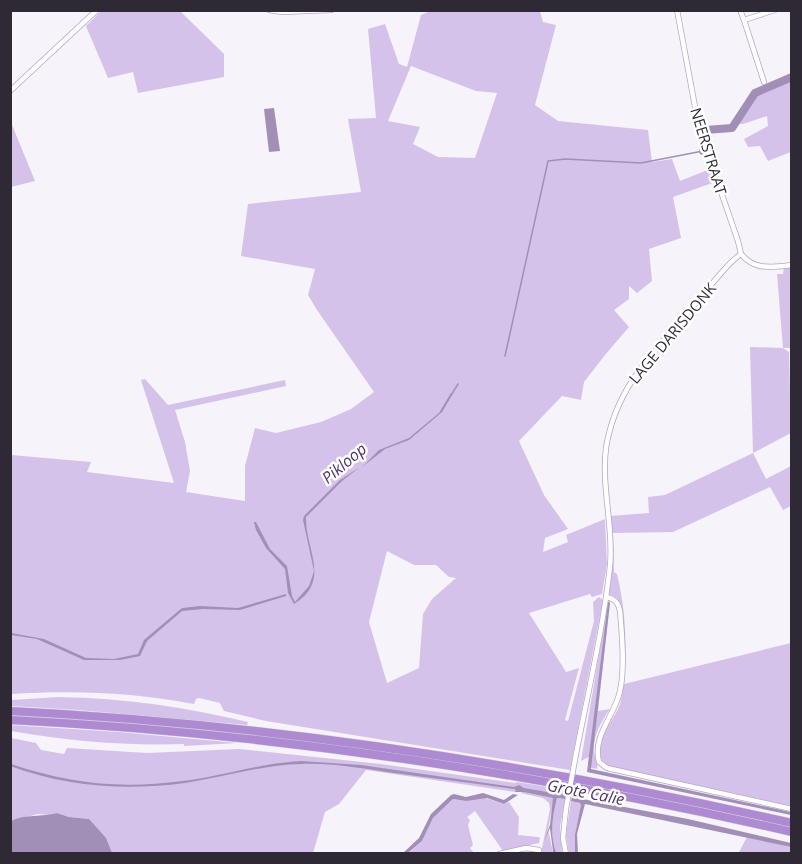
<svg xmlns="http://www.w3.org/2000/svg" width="802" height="864" font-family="'Open Sans',sans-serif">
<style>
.green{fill:#d5c2ea;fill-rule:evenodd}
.water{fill:#a28fb8}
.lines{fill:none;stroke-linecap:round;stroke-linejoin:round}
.stream{stroke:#a28fb8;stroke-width:1.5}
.river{stroke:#a28fb8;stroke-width:8}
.minor-casing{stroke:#b5a6c6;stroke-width:6}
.highway-casing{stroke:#d1d0d3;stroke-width:9}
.minor{stroke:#fff;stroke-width:4.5}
.highway{stroke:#ae8ad3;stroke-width:8}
.minor-bridge-casing{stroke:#b5a6c6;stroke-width:6;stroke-linecap:butt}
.minor-bridge{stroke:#fff;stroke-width:4.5}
.labels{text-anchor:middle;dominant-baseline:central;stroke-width:5;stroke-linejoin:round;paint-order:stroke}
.street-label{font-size:15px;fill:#2f2936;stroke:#fff}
.water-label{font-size:16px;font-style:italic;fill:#4e3368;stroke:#fff}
</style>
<rect width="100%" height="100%" fill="#f6f3fa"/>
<g class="green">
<path d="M 102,10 L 180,11 L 224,54 L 224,77 L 138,93 L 133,72 L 108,78 L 86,26 Z"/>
<path d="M 433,10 L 540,11 L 543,22 L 556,25 L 535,105 L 558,121 L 648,130 L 652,162 L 672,159 L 680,181 L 710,169 L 715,182 L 673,197 L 681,238 L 649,249 L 652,281 L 637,293 L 629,286 L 629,299 L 614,310 L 629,327 L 605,355 L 584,382 L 581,400 L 562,396 L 519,441 L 544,495 L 568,529 L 545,538 L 543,552 L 568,542 L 566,535 L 605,519 L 607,564 L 602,594 L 592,597 L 590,594 L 529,613 L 566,672 L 579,668 L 565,720 L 568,721 L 594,621 L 593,602 L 599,597 L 603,600 L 570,770 L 266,721 L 224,711 L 220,703 L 199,698 L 196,699 L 194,704 C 133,692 72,690 11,694 L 11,455 L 91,462 L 87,472 L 174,483 L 141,380 L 145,379 L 168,405 L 285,380 L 286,386 L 175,410 L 185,442 L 190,471 L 186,492 L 245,501 L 245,466 L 255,428 L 276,433 L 321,422 L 351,409 L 374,392 L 317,310 L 308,295 L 315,269 L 241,256 L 248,204 L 361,192 L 348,119 L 376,118 L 368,29 L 385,24 L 399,64 L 407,67 L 421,15 ZM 411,66 L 476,91 L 497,93 L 475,158 L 438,157 L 413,144 L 420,127 L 388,121 ZM 387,551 L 414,565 L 436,565 L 449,577 L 456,578 L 432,599 L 423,614 L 419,668 L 387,683 L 369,622 Z"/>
<path d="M 791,77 L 791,152 L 768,161 L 760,146 L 748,147 L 744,139 L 768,126 L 767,116 L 743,124 L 733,123 L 755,93 Z"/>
<path d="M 10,120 L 35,181 L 11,187 L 10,187 Z"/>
<path d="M 791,267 L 791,348 L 783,348 L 789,352 L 791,433 L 753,453 L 766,479 L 791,466 L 791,506 L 783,510 L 770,487 L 673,532 L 613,533 L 614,572 L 617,574 C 626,611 627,646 624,684 L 791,643 L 791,806 L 609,766 C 600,761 599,755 600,746 C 602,732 615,718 620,704 C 625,691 625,611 617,598 L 609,594 L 612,567 L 610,516 L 649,513 L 648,497 L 665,495 L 753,453 L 750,347 L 783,348 L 777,274 L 783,274 L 784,268 Z"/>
<path d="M 608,601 L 610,601 L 598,711 L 610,709 C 602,721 593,735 594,750 C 594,758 599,762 597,769 L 588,767 L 589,757 L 581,761 Z"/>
<path d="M 59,697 C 124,698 185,707 248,722 L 247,725 L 78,710 L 11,706 L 11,700 Z"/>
<path d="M 10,714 C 100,720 190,726 279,737 C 376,749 472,764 568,780 L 568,782 L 113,723 L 11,717 Z"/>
<path d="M 10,725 L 119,732 L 238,743 L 184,746 L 184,744 C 125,746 69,741 11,731 Z"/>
<path d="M 11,738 L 36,743 L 41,750 L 64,754 L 67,748 L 147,753 L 239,749 L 381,764 L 515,783 L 517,782 L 567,790 L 566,795 L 522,788 L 515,792 L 366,770 L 339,804 L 325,812 L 313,853 L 112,853 L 89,819 L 69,817 L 57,813 L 50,815 L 38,814 L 11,821 Z"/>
<path d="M 523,792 L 554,798 L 548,829 L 553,853 L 541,853 L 550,809 L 549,803 L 543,798 L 520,793 Z"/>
<path d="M 482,797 L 504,804 L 509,802 L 519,817 L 518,835 L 538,837 L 540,838 L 539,843 L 503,851 L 475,811 L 467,817 L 470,820 L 468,825 L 473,845 L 470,848 L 474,853 L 408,854 L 422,841 L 433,818 L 453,799 L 466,801 Z"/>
<path d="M 557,798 L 565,799 L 560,827 L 562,853 L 556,854 C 550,835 552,817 557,798 Z"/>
<path d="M 571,801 L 580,803 L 581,805 L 575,834 L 575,853 L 569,854 L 566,835 Z"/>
<path d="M 747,837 L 791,847 L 791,853 L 738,854 Z"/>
</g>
<g class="water">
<path d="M 274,108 L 280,151 L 269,152 L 264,109 Z"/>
<path d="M 454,392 L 442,412 L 409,440 L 385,449 L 362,467 L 379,450 L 409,438 L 439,413 L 451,393 Z"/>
<path d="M 360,467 L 342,481 L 306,517 C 305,550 332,580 294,604 L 288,593 L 285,569 L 266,548 L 256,530 L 254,522 L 256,522 L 270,549 L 287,566 L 292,596 L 295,602 L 309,586 L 314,571 L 303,520 L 304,516 L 340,480 Z"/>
<path d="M 286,594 L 286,596 L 240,610 L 203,609 L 182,611 L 147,641 L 140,656 L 120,660 L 84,660 L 37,639 L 11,635 L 11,633 L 44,639 L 86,658 L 114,659 L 138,654 L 144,640 L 182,608 L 200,606 L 238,608 Z"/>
<path d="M 608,602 L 610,603 L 591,769 L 791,812 L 791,815 L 587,772 Z"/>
<path d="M 301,761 L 361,765 L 514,787 L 519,785 L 524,788 L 566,795 L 565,799 L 557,798 C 552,817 550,835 556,853 L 553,853 L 553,851 L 550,828 L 544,841 L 550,825 L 553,798 L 523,792 L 515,792 L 516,790 L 514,789 C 472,783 430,778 387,772 C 359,768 330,763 302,764 C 261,765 224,777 185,783 C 126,791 67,787 10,766 L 11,764 C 71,784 120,789 183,781 C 223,776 261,763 301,761 Z"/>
<path d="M 483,793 L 504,800 L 513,794 L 518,795 L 504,804 L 487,798 L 466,801 L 453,799 L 433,818 L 422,841 L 408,853 L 403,853 L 419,838 L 431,814 L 451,795 L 454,794 L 466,797 Z"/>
<path d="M 572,797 L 688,819 L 791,843 L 791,847 L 585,804 L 577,834 L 578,853 L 575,853 L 575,834 L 581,805 L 580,803 L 571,801 Z"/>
<path d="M 57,813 L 69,817 L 89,819 L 106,838 L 112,853 L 11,853 L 11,821 C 25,814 42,817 57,813 Z"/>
</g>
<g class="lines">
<g class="stream">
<path d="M 505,356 L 548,161 L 565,159 L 641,163 L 703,151"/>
<path d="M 453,392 L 458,384"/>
</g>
<path class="river" d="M 703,151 L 710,150 L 705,130 L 732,128 L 755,93 L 792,77"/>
<defs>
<g id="minor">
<path d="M 269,10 L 282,12 L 331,10"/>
<path d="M 677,10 L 699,128 L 738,241 L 741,254"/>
<path d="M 740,10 L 744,20"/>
<path d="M 764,82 L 744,20 L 775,10"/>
<path d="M 10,91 L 97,10"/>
<path d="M 741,254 C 755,271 772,267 792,265"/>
<path d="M 606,597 C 615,599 618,602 620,611 C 622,634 625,669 620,691 C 615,716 592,735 599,762 L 607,768 L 792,809"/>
<path d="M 576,754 C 588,692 603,630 610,566 C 614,527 601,488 606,448 C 616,384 658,348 698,301 C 711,286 725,265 741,254"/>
<path d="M 499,854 L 526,848 L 539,850 L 539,854"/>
<path d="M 566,854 L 563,838 L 566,809"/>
</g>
<g id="highway">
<path d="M 10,711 C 273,724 535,765 792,823"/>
<path d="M 10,720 C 273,733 535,773 792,832"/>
</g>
</defs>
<use href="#minor" class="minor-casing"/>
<use href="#highway" class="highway-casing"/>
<use href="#minor" class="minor"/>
<use href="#highway" class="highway"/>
<defs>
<path id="minor-bridge" d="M 566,809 L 576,754"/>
</defs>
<use href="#minor-bridge" class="minor-bridge-casing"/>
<use href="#minor-bridge" class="minor-bridge"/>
</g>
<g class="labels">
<g class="street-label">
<text transform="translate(709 151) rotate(73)">NEERSTRAAT</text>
<text transform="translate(672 333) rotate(-50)">LAGE DARISDONK</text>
</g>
<g class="water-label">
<text transform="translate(344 463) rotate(-40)">Pikloop</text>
<text transform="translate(586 792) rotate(11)">Grote Calie</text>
</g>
</g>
<rect width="802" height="864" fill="none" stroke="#2f2936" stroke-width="24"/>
</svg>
